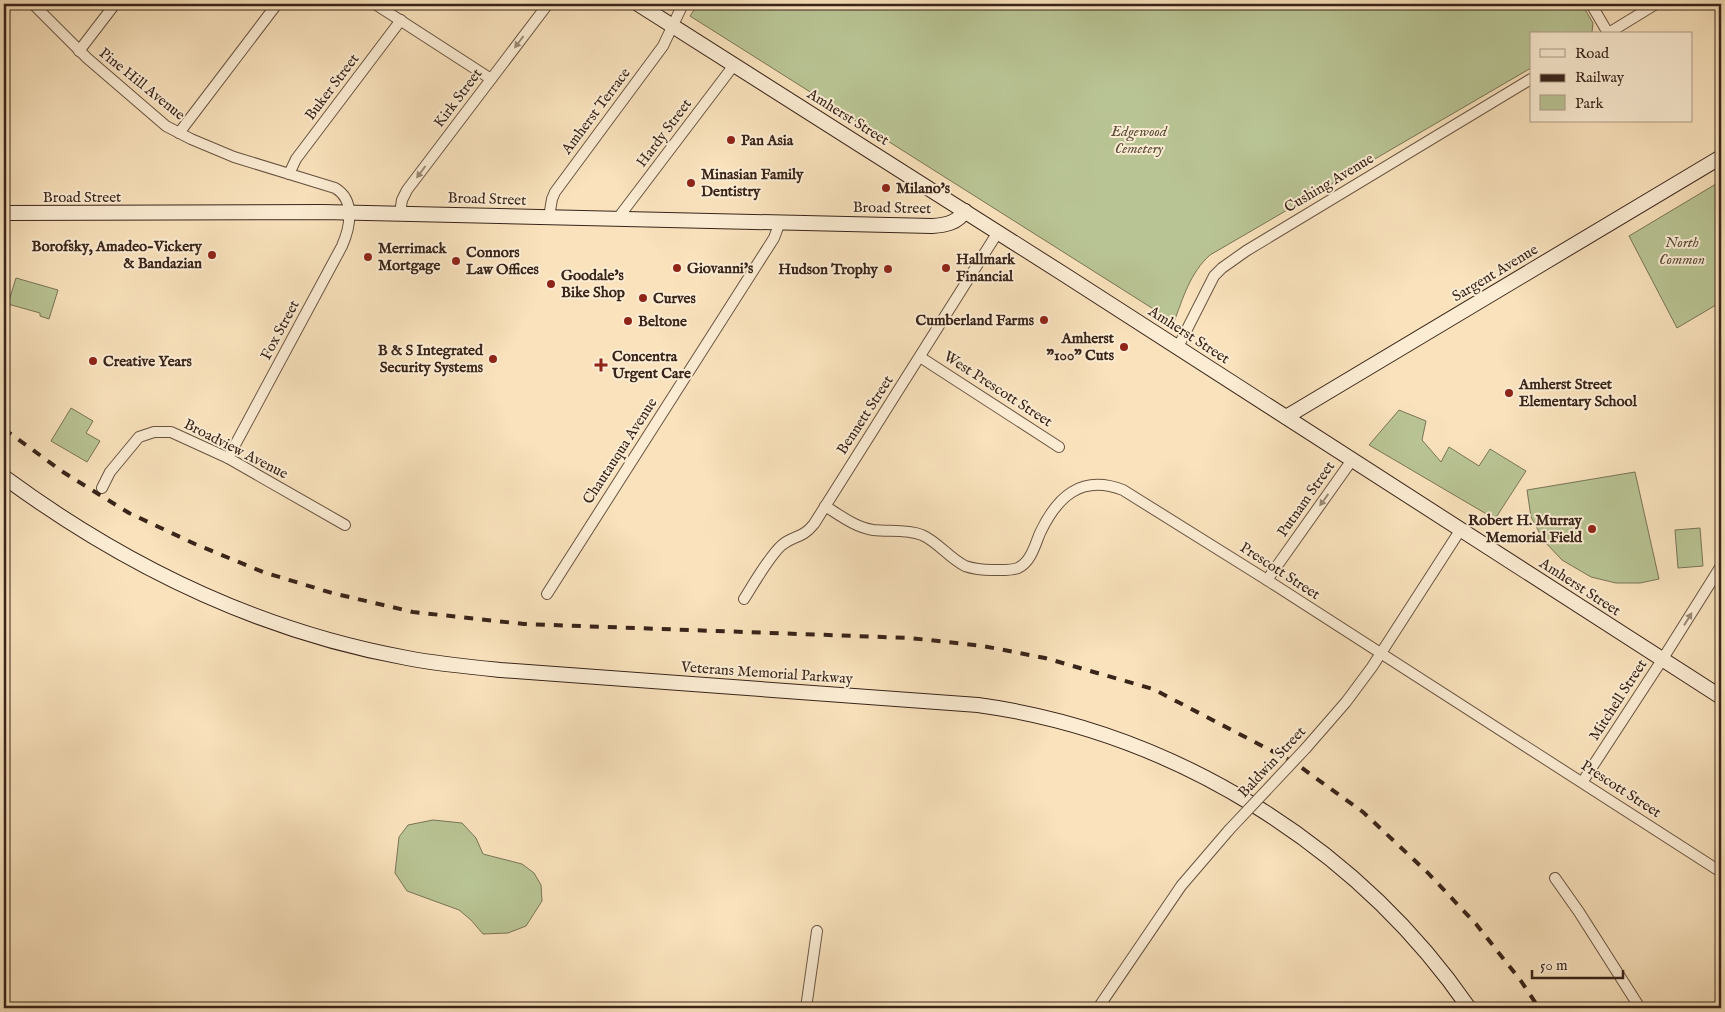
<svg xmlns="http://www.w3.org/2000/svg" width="1725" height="1012" font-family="'IM FELL English',serif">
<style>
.green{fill:#b9c494;stroke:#797457}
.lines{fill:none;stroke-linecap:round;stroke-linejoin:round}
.street-casing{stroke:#695442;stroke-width:12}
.secondary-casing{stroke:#39241a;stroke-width:16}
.street{stroke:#fbecd3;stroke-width:10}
.secondary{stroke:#fbecd3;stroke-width:14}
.rail{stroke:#39241a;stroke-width:4;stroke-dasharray:9 9;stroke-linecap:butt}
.street-bridge-casing{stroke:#695442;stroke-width:12;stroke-linecap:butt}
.street-bridge{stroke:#fbecd3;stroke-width:10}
.oneway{fill:#9a8876}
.poi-dot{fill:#8f2418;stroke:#fbecd3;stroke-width:2}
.labels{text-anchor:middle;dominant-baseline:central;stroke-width:4;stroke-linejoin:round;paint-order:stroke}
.street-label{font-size:15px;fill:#39241a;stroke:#fbecd3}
.park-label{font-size:15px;font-style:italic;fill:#594c38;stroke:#fbecd3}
.poi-label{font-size:15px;font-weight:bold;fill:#39241a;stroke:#fbecd3;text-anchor:start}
</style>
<rect width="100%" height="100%" fill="#f9e2bc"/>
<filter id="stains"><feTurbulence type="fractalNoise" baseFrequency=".004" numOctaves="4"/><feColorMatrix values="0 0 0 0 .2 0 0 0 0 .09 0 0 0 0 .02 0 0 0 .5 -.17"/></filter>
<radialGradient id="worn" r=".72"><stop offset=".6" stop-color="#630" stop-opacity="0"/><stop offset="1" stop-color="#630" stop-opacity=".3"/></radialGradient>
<g class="green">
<path d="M 698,4 L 1582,4 L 1593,23 L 1592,32 L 1590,34 L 1531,34 L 1531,68 L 1210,255 C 1190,273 1183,298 1174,322 L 690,16 Z"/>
<path d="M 1721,181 L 1721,302 L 1677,328 L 1629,236 Z"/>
<path d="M 16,278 L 58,290 L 49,319 L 40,316 L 40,313 L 8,304 Z"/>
<path d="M 71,408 L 93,421 L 86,433 L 100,441 L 87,462 L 51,441 Z"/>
<path d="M 1399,410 L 1426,421 L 1422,440 L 1441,462 L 1449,447 L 1479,466 L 1490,449 L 1526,471 L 1495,519 L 1369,445 Z"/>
<path d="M 1635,472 L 1659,579 L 1640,583 L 1616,583 L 1591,577 L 1562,560 L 1544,541 L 1531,517 L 1527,490 Z"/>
<path d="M 1700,528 L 1703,566 L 1678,568 L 1675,530 Z"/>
<path d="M 433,820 L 462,823 L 476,838 L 483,854 L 522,864 L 534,873 L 541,885 L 542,901 L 526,926 L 508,933 L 483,934 L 471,920 L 459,910 L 407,891 L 395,873 L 399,837 L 408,825 Z"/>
</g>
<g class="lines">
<defs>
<g id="street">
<path d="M 33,4 L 87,58 L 166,126 L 191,139 L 234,157 L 335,188 C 356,200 350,228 342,246 L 228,458"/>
<path d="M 375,4 L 491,79"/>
<path d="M 1591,4 L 1608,33"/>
<path d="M 1607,34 L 1656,4"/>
<path d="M 79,51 L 115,4"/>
<path d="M 179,133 L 277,4"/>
<path d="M 289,174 L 296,159 L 401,20"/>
<path d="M 400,213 L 402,200 L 407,190 L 548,4"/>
<path d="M 549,217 L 552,199 L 555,192 L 663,46 L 683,4"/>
<path d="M 618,218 L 734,65"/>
<path d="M 1178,347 L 1214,276 L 1222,268 L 1246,251 L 1531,79"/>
<path d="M 920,357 L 1059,447"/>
<path d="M 102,488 L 110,472 L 139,437 L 154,432 L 171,432 L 228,458 L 345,525"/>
<path d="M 825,506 C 841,516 855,527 873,530 C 889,532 906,529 922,535 C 938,542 949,558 965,566 C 974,569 983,570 992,570 C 1000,570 1010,571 1018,568 C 1031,562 1035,545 1040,533 C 1057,497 1081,474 1123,490 L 1267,580 L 1721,872"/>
<path d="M 1267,580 L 1352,460"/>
<path d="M 547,594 L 774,238 L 780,222"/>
<path d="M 744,599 C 753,585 770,555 782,545 C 794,535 802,539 814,524 L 998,232"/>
<path d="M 1306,748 L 1346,702 L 1372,667 L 1461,529"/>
<path d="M 1583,781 L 1662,660 L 1721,566"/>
<path d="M 1555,878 L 1579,912 L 1640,1008"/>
<path d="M 806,1008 L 817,931"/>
<path d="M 1098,1008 L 1181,886 L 1229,830"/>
</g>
<g id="secondary">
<path d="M 638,4 L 1065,275 L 1721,697"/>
<path d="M 4,213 L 323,212 L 932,226 C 946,225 957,223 965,211"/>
<path d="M 1286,417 L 1721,157"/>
<path d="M 4,477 C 125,566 258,631 407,658 C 438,664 470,667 501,670 L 978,705 C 1174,732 1357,846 1469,1008"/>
</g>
</defs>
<use href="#street" class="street-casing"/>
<use href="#secondary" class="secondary-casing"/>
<use href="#street" class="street"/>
<use href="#secondary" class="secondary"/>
<path class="rail" d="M 4,429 L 63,472 L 129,513 L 195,544 L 263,572 L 332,593 L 413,612 L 524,624 L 910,638 L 983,646 L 1045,658 L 1153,689 L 1295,763 L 1363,812 L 1428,873 L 1476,924 L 1521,981 L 1539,1008"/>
<defs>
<path id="street-bridge" d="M 1229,830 L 1306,748"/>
</defs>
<use href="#street-bridge" class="street-bridge-casing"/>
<use href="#street-bridge" class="street-bridge"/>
</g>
<defs><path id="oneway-solid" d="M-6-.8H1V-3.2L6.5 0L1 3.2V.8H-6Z" transform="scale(1.25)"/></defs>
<g class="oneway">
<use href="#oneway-solid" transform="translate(519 42) rotate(127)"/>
<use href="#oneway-solid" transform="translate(421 172) rotate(127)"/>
<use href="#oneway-solid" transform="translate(1324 500) rotate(126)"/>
<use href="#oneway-solid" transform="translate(1688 619) rotate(-58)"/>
</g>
<g class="poi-dot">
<circle cx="731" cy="140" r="5"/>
<circle cx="691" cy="183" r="5"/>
<circle cx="886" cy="188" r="5"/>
<circle cx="212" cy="255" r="5"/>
<circle cx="368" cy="257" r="5"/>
<circle cx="456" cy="261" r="5"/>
<circle cx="677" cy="268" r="5"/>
<circle cx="946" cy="268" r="5"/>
<circle cx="888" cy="269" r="5"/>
<circle cx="551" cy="284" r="5"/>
<circle cx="643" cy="298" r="5"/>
<circle cx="1044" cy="320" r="5"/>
<circle cx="628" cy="321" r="5"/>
<circle cx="1124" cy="347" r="5"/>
<circle cx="493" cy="359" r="5"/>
<circle cx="93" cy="361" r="5"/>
<path d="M598.5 357.5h5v5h5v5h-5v5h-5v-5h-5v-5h5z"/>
<circle cx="1509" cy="393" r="5"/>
<circle cx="1592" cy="529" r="5"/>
</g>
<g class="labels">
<g class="street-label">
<text transform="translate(142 84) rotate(39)">Pine Hill Avenue</text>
<text transform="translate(332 87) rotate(-53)">Buker Street</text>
<text transform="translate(458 98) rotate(-53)">Kirk Street</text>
<text transform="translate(596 111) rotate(-53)">Amherst Terrace</text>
<text transform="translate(848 117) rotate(32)">Amherst Street</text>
<text transform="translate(664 133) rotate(-53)">Hardy Street</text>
<text transform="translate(1329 183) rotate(-31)">Cushing Avenue</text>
<text x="82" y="197">Broad Street</text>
<text transform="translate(487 199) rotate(2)">Broad Street</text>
<text transform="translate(892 208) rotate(1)">Broad Street</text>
<text transform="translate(1495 273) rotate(-31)">Sargent Avenue</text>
<text transform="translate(280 330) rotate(-62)">Fox Street</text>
<text transform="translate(1189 335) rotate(33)">Amherst Street</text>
<text transform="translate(998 389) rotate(33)">West Prescott Street</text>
<text transform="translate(865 415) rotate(-57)">Bennett Street</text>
<text transform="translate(236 449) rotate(27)">Broadview Avenue</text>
<text transform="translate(620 451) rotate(-57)">Chautauqua Avenue</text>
<text transform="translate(1306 499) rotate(-55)">Putnam Street</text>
<text transform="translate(1280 571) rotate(33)">Prescott Street</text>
<text transform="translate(1580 587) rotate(33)">Amherst Street</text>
<text transform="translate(767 673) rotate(4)">Veterans Memorial Parkway</text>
<text transform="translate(1618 700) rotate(-57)">Mitchell Street</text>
<text transform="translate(1272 762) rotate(-47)">Baldwin Street</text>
<text transform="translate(1621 789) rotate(33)">Prescott Street</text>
</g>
<g class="park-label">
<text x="1139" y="131">Edgewood<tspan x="1139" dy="17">Cemetery</tspan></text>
<text x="1682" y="242">North<tspan x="1682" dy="17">Common</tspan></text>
</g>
<g class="poi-label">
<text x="741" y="140">Pan Asia</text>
<text x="701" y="174">Minasian Family<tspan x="701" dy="17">Dentistry</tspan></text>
<text x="896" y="188">Milano's</text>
<text x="202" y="246" text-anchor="end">Borofsky, Amadeo-Vickery<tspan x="202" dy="17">&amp; Bandazian</tspan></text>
<text x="378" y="248">Merrimack<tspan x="378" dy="17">Mortgage</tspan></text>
<text x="466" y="252">Connors<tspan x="466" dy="17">Law Offices</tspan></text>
<text x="956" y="259">Hallmark<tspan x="956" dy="17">Financial</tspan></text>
<text x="687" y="268">Giovanni's</text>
<text x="878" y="269" text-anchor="end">Hudson Trophy</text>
<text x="561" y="275">Goodale's<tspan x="561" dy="17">Bike Shop</tspan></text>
<text x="653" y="298">Curves</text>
<text x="1034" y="320" text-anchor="end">Cumberland Farms</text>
<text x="638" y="321">Beltone</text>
<text x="1114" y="338" text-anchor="end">Amherst<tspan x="1114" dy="17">"100" Cuts</tspan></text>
<text x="483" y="350" text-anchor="end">B &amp; S Integrated<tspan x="483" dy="17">Security Systems</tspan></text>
<text x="612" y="356">Concentra<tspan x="612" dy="17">Urgent Care</tspan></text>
<text x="103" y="361">Creative Years</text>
<text x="1519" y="384">Amherst Street<tspan x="1519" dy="17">Elementary School</tspan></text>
<text x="1582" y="520" text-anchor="end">Robert H. Murray<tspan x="1582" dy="17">Memorial Field</tspan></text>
</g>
</g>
<rect width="1725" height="1012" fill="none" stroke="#f9e2bc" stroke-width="20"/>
<rect x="5" y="5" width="1715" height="1002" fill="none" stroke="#39241a" stroke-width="2.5"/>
<rect x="10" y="10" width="1705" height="992" fill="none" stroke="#39241a"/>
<rect x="1530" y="32" width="162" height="90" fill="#fbecd3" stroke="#ad9c89"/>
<rect x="1540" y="49" width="25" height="8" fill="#fbecd3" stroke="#ad9c89"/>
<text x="1575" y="58" font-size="15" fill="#39241a">Road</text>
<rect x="1540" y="74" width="25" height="8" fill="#39241a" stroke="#ad9c89"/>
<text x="1575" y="82" font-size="15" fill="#39241a">Railway</text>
<rect x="1540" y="95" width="25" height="15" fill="#b9c494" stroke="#ad9c89"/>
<text x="1575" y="108" font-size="15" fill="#39241a">Park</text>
<path d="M1532 970v8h91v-8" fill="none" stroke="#39241a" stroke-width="2.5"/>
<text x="1540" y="970" font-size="15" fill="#39241a" stroke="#fbecd3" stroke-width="4" paint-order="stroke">50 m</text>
<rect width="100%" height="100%" filter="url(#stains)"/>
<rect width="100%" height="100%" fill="url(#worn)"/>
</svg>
